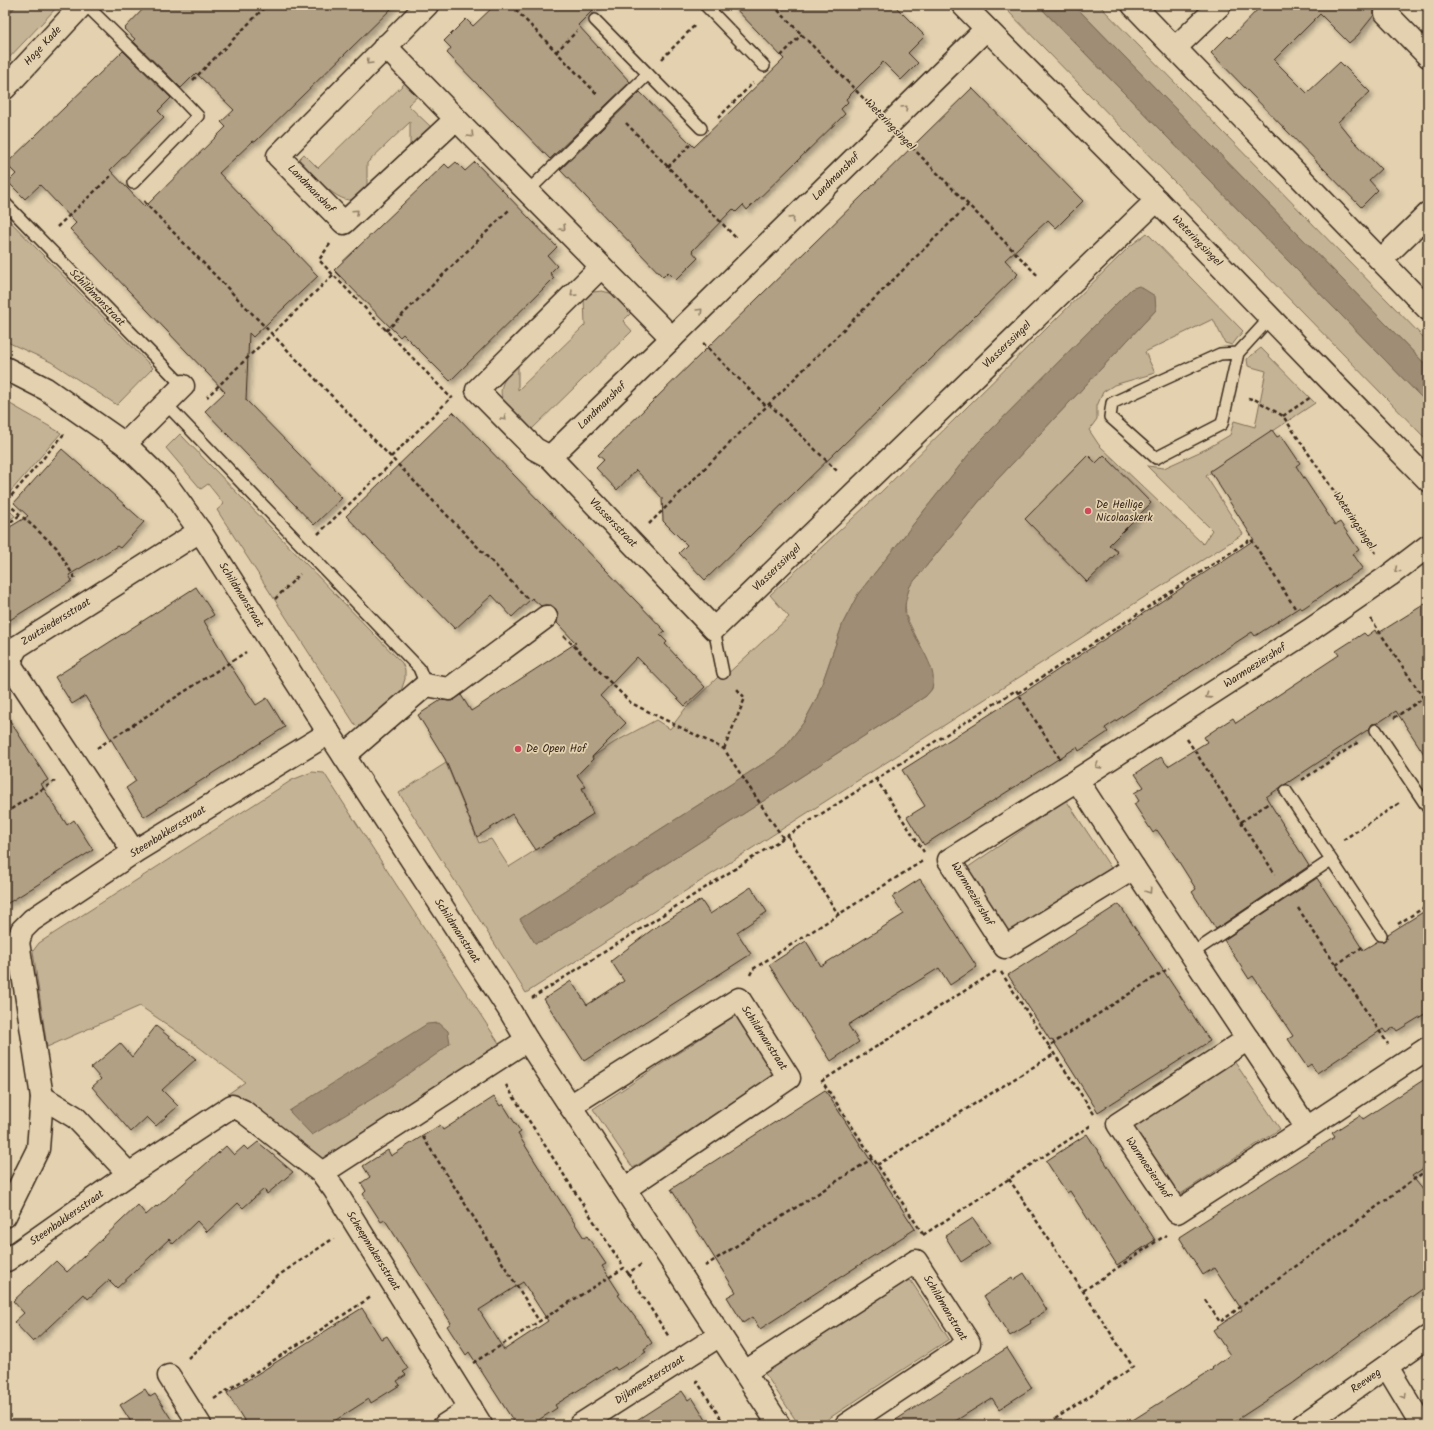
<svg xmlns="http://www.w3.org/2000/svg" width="1433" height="1430" font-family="Kalam,sans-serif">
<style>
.green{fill:#c5b395;stroke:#806e5a;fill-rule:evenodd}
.water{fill:#9f8d74;stroke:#776552}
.building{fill:#b1a084;stroke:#3b2a1e;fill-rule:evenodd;filter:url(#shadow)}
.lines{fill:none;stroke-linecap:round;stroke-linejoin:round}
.lane-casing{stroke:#3b2a1e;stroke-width:14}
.street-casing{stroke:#3b2a1e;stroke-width:25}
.secondary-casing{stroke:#3b2a1e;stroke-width:25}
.path{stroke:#3b2a1e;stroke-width:2.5;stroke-dasharray:4 3;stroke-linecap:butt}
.lane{stroke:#e3d1af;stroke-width:11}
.street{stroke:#e3d1af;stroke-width:22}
.secondary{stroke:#e3d1af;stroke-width:22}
.oneway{stroke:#8f7e66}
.poi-dot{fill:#d1495b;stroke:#e3d1af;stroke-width:1.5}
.labels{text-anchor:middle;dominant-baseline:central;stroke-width:3.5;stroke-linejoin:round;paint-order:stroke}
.street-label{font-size:11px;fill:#3b2a1e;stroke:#e3d1af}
.poi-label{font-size:11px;fill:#3b2a1e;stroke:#e3d1af;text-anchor:start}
</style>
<defs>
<filter id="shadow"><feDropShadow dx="3.5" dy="3.5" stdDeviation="2" flood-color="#0004"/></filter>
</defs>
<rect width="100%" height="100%" fill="#e3d1af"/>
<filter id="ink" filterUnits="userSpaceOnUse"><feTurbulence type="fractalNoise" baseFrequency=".025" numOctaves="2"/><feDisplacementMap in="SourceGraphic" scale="8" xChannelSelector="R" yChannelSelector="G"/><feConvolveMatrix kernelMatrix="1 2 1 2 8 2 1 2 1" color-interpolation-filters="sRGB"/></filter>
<g filter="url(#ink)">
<g class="green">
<path d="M 5,5 L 59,5 L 5,62 Z"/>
<path d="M 1002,5 L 1038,5 L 1428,404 L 1428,441 Z"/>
<path d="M 1074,5 L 1099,5 L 1428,342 L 1428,367 Z"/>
<path d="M 408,80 L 421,93 L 408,105 L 432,128 L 410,149 L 410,122 L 367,163 L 367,191 C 364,194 360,197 357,199 C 337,207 311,171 299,159 L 304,154 L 318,168 Z"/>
<path d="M 5,216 L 153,368 L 117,405 L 51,362 L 5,341 Z"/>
<path d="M 1147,233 L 1243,331 L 1232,345 L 1225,343 L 1213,319 L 1145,352 L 1155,373 L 1114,385 L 1103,392 L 1097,406 L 1097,419 L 1089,430 L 1099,445 L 1203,544 L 1212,530 L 1147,466 L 1164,468 L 1206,449 L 1230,435 L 1234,421 L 1255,427 L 1266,371 L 1248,366 L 1247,359 L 1261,348 L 1315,403 L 1206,476 L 1243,534 L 526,993 L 399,793 L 446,763 L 479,843 L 491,839 L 509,867 L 593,814 L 582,788 L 585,787 L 577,775 L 593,759 L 592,757 L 615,742 L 656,720 L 670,729 L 685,709 L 719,676 L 722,679 L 789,617 L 770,595 L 880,493 L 1129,247 ZM 1131,289 L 1156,310 L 995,482 L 910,586 L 905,601 L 906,616 L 927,659 L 933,682 L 932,689 L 926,696 L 661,867 L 545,940 L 535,943 L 520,919 L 775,756 L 785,747 L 804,722 L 817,698 L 843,623 L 858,594 L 977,444 Z"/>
<path d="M 602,291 L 614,294 L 632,312 L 623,321 L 632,331 L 530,431 C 505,405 486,395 518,363 L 518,390 L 585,325 L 584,298 L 593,292 Z"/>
<path d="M 5,401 L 61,433 L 5,498 Z"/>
<path d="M 180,434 L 402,663 L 405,670 L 405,679 L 401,691 L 366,724 L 356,726 L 217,510 L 224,504 L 208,484 L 201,489 L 166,448 Z"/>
<path d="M 5,506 L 15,516 L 5,523 Z"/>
<path d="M 312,772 L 324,773 L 502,1048 L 322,1167 L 228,1094 L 245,1082 L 191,1041 L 140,1006 L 47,1047 L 33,951 L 39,943 L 292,780 Z"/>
<path d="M 1066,800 L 1111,868 L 1005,938 L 961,872 Z"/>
<path d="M 736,1015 L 776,1073 L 633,1168 L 593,1109 Z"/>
<path d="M 1234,1061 L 1280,1129 L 1176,1197 L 1131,1129 Z"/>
<path d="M 909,1278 L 949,1339 L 819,1425 L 799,1425 L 764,1372 Z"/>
</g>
<g class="water">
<path d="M 5,5 L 17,5 L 5,18 Z"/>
<path d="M 1038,5 L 1074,5 L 1428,367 L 1428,404 Z"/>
<path d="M 1139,286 L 1155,296 L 1156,310 L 995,482 L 910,586 C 907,596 903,607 906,617 C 911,635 940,668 932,688 C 931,691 928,693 926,696 L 661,867 L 545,940 L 535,943 L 520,919 L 775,756 L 785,747 L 804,722 L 817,698 L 843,623 L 858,594 L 977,444 L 1131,289 Z"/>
<path d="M 439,1023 L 448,1031 L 450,1043 L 441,1051 L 380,1094 L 312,1135 L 289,1111 L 427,1024 Z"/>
</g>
<g class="building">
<path d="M 147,5 L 395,5 L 255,142 L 253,141 L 219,173 L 318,276 L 253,337 L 249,333 L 246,400 L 342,498 L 314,525 L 205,411 L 225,392 L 70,229 L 76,223 L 40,185 L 25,199 L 8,182 L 16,174 L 6,164 L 123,51 L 171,98 L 158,111 L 164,117 L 110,170 L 145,207 L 226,127 L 221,122 L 234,110 L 196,73 L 181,88 L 133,41 L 135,39 L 124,29 Z"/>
<path d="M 495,5 L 598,5 L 578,25 L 630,82 L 550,159 L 447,53 L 451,48 L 444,41 L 466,19 L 473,26 Z"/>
<path d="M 732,5 L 894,5 L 925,36 L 908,53 L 918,63 L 901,80 L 883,62 L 846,99 L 848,102 L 841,109 L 845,114 L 747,210 L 743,205 L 736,212 L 733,209 L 692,251 L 698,258 L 676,280 L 668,272 L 663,277 L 560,170 L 640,92 L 694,147 L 784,59 Z"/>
<path d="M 1262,5 L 1377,5 L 1374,10 L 1374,15 L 1358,35 L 1349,43 L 1320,14 L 1274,60 L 1307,93 L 1340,62 L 1370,92 L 1338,122 L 1353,140 L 1381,169 L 1369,180 L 1378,190 L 1361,207 L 1211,53 L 1228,36 L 1230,38 Z"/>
<path d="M 972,88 L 1083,201 L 1056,228 L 1048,220 L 1005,260 L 1018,274 L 705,580 L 679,553 L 687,545 L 663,521 L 662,498 L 636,470 L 617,490 L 596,468 L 604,460 L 598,455 Z"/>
<path d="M 456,162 L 465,171 L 475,162 L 505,193 L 557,247 L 548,256 L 557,266 L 550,273 L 554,278 L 450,381 L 403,334 L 400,337 L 334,270 L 445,164 L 449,168 Z"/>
<path d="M 453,412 L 665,631 L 660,635 L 667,642 L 665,644 L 705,687 L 685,706 L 637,657 L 600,696 L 626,723 L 592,757 L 593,759 L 577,775 L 586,787 L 582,788 L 593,814 L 536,850 L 512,814 L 477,837 L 445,759 L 418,715 L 441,700 L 452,701 L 461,695 L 471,711 L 576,643 L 557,623 L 558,616 L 556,609 L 551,605 L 545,605 L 541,606 L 532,598 L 512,617 L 492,595 L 455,629 L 346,516 Z"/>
<path d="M 1272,430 L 1277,437 L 1281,435 L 1300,463 L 1296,466 L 1335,525 L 1340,522 L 1359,550 L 1353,554 L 1363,568 L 1302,609 L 1300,607 L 1255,636 L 1252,632 L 1105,728 L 1108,732 L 1093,742 L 1079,751 L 1077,747 L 924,845 L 907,817 L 925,806 L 902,770 L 1017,697 L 1254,540 L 1210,471 Z"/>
<path d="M 62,449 L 144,522 L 120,548 L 117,546 L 69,575 L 72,581 L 5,623 L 5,530 L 28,516 L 14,503 Z"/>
<path d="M 1088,455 L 1096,463 L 1104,455 L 1151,503 L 1109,545 L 1118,552 L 1087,582 L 1025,519 Z"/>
<path d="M 196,587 L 214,615 L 204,621 L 230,665 L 256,705 L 267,698 L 285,727 L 144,817 L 126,788 L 136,781 L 85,696 L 72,704 L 55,677 Z"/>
<path d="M 1428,602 L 1428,760 L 1396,711 L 1378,723 L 1372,724 L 1369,729 L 1266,797 L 1309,866 L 1216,929 L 1192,892 L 1196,889 L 1177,859 L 1157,830 L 1153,833 L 1134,804 L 1139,801 L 1134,793 L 1144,787 L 1135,774 L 1161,757 L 1168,766 L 1207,742 L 1204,737 L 1219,727 L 1233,718 L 1236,723 L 1339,655 L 1336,651 L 1364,633 L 1367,636 L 1375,630 L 1377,634 Z"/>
<path d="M 5,713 L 48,780 L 41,784 L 67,825 L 74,820 L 93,850 L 5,905 Z"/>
<path d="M 1317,878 L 1363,950 L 1378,941 L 1384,941 L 1387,938 L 1388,934 L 1428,909 L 1428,1012 L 1397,1031 L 1394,1027 L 1386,1033 L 1383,1029 L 1317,1073 L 1311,1064 L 1307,1067 L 1288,1039 L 1293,1036 L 1253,976 L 1249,979 L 1224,940 Z"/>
<path d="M 920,879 L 977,967 L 950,985 L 939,968 L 878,1006 L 848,1025 L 859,1042 L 831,1061 L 769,965 L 806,941 L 821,966 L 904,914 L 892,897 Z"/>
<path d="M 751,887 L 767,912 L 737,932 L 751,954 L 584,1061 L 544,999 L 571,981 L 587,1005 L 624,981 L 611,961 L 653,929 L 701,900 L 710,914 Z"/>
<path d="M 1119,904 L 1210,1041 L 1098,1112 L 1052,1039 L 1050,1040 L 1008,975 Z"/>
<path d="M 156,1026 L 196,1059 L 162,1090 L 178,1106 L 156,1126 L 147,1117 L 131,1132 L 92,1087 L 101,1079 L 91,1068 L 120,1043 L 132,1057 Z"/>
<path d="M 1428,1077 L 1428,1165 L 1412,1176 L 1428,1196 L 1428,1285 L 1292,1384 L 1229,1425 L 1125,1425 L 1213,1369 L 1212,1368 L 1230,1355 L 1213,1330 L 1242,1310 L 1214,1268 L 1203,1275 L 1179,1237 L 1335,1137 L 1332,1133 L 1360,1115 L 1363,1119 Z"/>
<path d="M 825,1090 L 915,1229 L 760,1329 L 752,1317 L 743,1323 L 727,1297 L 736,1292 L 671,1189 Z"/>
<path d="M 494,1097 L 500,1106 L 503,1104 L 511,1117 L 521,1132 L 518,1134 L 536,1163 L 584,1238 L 587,1236 L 606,1264 L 602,1266 L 620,1294 L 618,1295 L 638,1321 L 652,1343 L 644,1349 L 646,1352 L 617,1370 L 615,1367 L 555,1405 L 557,1408 L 531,1425 L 516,1425 L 469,1352 L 466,1355 L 447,1326 L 451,1323 L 385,1220 L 381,1222 L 363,1194 L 366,1191 L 361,1183 L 370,1177 L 363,1166 L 388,1150 L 391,1156 L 440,1125 L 443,1130 ZM 523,1282 L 548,1321 L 504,1350 L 479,1310 Z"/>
<path d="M 1087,1134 L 1155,1240 L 1117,1265 L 1070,1191 L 1067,1193 L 1046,1161 Z"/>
<path d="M 258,1142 L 293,1172 L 267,1194 L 264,1189 L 243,1208 L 238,1203 L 207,1232 L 197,1221 L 173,1244 L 169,1239 L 117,1288 L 109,1280 L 88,1299 L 84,1294 L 33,1342 L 14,1322 L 24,1313 L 13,1301 L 56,1261 L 67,1272 L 138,1205 L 146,1215 L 156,1206 L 157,1207 L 226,1146 L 234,1155 L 244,1146 L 248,1150 Z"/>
<path d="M 973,1218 L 990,1243 L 961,1262 L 945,1236 Z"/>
<path d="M 1024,1273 L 1047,1310 L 1030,1321 L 1031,1323 L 1010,1336 L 984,1296 L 1012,1278 L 1013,1280 Z"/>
<path d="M 362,1308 L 381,1339 L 387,1336 L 408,1369 L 403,1372 L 406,1375 L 397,1381 L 400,1385 L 371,1403 L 369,1399 L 328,1425 L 247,1425 L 227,1393 Z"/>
<path d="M 1007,1348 L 1032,1388 L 999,1409 L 992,1398 L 949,1425 L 888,1425 Z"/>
<path d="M 145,1389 L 150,1397 L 155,1394 L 175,1425 L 133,1425 L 120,1405 Z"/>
<path d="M 682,1391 L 688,1400 L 692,1397 L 709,1425 L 629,1425 Z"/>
</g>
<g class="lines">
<defs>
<g id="lane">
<path d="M 86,5 L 178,95 L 198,116 L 133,183"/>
<path d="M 705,5 L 764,66"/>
<path d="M 595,20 L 701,128"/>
<path d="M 527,192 L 648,74"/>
<path d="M 5,203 L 183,386"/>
<path d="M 1238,353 L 1220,354 L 1112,403 L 1110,417 L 1156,458 L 1222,424 L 1238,353 L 1270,318"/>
<path d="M 166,404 L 419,668 L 426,685"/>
<path d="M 714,629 L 723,673"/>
<path d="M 1376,730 L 1428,808"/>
<path d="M 1286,791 L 1381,935"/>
<path d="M 1191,954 L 1331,860"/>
</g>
<g id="street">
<path d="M 427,5 L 278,156 L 344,223 L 456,119 L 672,338"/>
<path d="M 1133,5 L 1428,309"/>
<path d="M 1386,13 L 1428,56"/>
<path d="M 385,46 L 456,119"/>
<path d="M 1175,48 L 1220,5"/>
<path d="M 5,88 L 82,5"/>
<path d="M 1381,260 L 1428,214"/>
<path d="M 601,267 L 477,390 L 535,449 L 550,457 L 714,629 L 1157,200"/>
<path d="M 5,368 L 46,389 L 125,444 L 167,485 L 200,531 L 329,733 L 510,1011 L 527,1040 L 779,1425"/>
<path d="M 125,444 L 183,386"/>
<path d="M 550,457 L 672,338 L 986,29"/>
<path d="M 1428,546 L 1390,575 L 1310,630 L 1077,780 L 1134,868 L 1307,1128 L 1428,1048"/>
<path d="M 344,756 L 426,685 L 449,689 L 546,617"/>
<path d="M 1077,780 L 949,860 L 1005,947 L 1134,868"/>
<path d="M 134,852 L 11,666 L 12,656 L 17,647 L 200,531"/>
<path d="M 5,942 L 18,942 L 22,930 L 32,920 L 134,852 L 329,733"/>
<path d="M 1248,1039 L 1118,1124 L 1177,1212 L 1307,1128"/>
<path d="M 42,1097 L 75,1117 L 129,1174"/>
<path d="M 570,1106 L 739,999 L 789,1078 L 625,1189"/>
<path d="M 322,1173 L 527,1040"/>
<path d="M 5,1216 L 38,1149 L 42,1097 L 18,942"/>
<path d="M 5,1259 L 7,1260 L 129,1174 L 232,1106 L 243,1111 L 322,1173 L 334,1189 L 481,1425"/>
<path d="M 1387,1367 L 1422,1425"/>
<path d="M 745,1372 L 916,1261 L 969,1343 L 846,1425"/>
<path d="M 169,1376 L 200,1425"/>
<path d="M 445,1425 L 471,1408"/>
<path d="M 580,1425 L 720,1335"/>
</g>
<g id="secondary">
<path d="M 963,5 L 1157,200 L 1332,382 L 1428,480"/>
<path d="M 1303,1425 L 1428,1337"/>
</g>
</defs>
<use href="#lane" class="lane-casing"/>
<use href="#street" class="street-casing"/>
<use href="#secondary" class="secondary-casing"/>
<g class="path">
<path d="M 511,5 L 597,94"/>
<path d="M 773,5 L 871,106"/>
<path d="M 556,52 L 577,31"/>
<path d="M 781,56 L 802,34"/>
<path d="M 662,59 L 696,24"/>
<path d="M 193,80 L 267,5"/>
<path d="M 718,118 L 753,83"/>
<path d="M 626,123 L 736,238"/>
<path d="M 907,142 L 1039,277"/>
<path d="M 668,167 L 690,145"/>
<path d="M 144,201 L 147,205 L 272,334 L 207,397"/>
<path d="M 57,227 L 113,174"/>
<path d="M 330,244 L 319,260 L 451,398 L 453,397"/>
<path d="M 333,275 L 272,334 L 527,598"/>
<path d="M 386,331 L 510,209"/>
<path d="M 703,343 L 766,406"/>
<path d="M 1248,398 L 1256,400 L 1283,416 L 1376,553"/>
<path d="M 769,404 L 838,472"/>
<path d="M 1283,416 L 1311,397"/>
<path d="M 64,434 L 6,502 L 56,547 L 76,580"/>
<path d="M 391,457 L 451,398"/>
<path d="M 649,524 L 968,205"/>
<path d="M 5,526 L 20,515"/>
<path d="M 318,534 L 394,461"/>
<path d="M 275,599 L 300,574"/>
<path d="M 1371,619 L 1428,705"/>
<path d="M 564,636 L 631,703 L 724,749 L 783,838"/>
<path d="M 1018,693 L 1251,539 L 1295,608"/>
<path d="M 1394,718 L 1424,698"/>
<path d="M 1187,739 L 1275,874"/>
<path d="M 97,748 L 246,652"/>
<path d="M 724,749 L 745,698 L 736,688"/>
<path d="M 876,779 L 924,852"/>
<path d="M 1302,780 L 1360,741"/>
<path d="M 5,813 L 55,781"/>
<path d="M 1241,822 L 1269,803"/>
<path d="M 788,836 L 838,914"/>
<path d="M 1343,840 L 1401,802"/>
<path d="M 1298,908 L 1388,1044"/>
<path d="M 1398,924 L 1428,905"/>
<path d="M 1336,965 L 1364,946"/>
<path d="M 1001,972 L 1049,1046"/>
<path d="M 750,975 L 753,969 L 924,860"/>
<path d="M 532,998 L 1016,690 L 1060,759"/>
<path d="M 506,1085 L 624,1268"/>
<path d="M 1094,1114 L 1049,1046 L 1169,968"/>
<path d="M 423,1137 L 539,1321"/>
<path d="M 877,1165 L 1054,1054"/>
<path d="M 1009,1179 L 1133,1367 L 1046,1425"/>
<path d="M 923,1234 L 822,1081 L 996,971"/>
<path d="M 923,1235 L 1093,1124"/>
<path d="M 705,1266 L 873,1158"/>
<path d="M 628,1273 L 669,1337"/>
<path d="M 1083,1291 L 1166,1235"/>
<path d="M 1205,1300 L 1220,1322 L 1428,1169"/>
<path d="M 188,1358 L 279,1275 L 334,1238"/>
<path d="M 473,1363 L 624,1268 L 628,1273 L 642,1264"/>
<path d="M 696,1380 L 725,1425"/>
<path d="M 214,1399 L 371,1297"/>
</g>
<use href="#lane" class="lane"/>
<use href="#street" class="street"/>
<use href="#secondary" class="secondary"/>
</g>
<defs><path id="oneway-chevron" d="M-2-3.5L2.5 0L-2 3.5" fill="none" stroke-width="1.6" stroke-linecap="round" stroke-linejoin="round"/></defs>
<g class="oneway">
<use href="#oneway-chevron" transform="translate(369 62) rotate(134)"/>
<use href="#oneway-chevron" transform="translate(905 108) rotate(-45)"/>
<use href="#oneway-chevron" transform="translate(471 135) rotate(45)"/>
<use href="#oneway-chevron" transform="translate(356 212) rotate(-43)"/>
<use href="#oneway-chevron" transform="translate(792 219) rotate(-45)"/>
<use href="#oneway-chevron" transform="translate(563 228) rotate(46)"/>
<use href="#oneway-chevron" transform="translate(573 294) rotate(135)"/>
<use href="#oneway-chevron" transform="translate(700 311) rotate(-45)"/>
<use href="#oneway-chevron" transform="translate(504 418) rotate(46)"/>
<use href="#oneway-chevron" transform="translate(1397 570) rotate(142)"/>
<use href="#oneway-chevron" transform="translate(1208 696) rotate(147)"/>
<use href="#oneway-chevron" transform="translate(1098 766) rotate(148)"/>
<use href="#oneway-chevron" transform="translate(1149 891) rotate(56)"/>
<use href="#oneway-chevron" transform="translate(1404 1396) rotate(59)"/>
</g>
</g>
<g class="poi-dot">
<circle cx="1088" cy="511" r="4"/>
<circle cx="518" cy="749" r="4"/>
</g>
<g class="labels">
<g class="street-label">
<text transform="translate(43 46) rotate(-47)">Hoge Kade</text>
<text transform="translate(890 125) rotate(46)">Weteringsingel</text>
<text transform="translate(836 177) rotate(-45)">Landmanshof</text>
<text transform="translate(311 189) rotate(46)">Landmanshof</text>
<text transform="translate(1197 241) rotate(46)">Weteringsingel</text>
<text transform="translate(97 298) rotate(46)">Schildmanstraat</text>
<text transform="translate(1007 345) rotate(-44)">Vlasserssingel</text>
<text transform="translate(602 406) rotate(-44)">Landmanshof</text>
<text transform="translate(1354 521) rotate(56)">Weteringsingel</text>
<text transform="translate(613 523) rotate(46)">Vlassersstraat</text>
<text transform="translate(777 568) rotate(-44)">Vlasserssingel</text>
<text transform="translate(241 595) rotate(58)">Schildmanstraat</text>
<text transform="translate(56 622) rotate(-32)">Zoutziedersstraat</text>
<text transform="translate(1255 666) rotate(-33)">Warmoeziershof</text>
<text transform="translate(168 832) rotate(-32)">Steenbakkersstraat</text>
<text transform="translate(972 894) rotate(59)">Warmoeziershof</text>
<text transform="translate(457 931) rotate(57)">Schildmanstraat</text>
<text transform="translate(764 1038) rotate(57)">Schildmanstraat</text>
<text transform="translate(1148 1168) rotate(56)">Warmoeziershof</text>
<text transform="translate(67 1218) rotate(-35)">Steenbakkersstraat</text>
<text transform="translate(373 1251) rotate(58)">Scheepmakersstraat</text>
<text transform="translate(945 1308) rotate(59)">Schildmanstraat</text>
<text transform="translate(650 1380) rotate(-33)">Dijkmeesterstraat</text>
<text transform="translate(1366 1381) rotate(-35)">Reeweg</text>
</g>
<g class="poi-label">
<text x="1096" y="505">De Heilige<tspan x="1096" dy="13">Nicolaaskerk</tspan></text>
<text x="526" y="749">De Open Hof</text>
</g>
</g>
<rect width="1433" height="1430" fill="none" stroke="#e3d1af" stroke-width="20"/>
<rect x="10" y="10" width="1413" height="1410" fill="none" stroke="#3b2a1e" stroke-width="1.5" filter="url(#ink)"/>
</svg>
